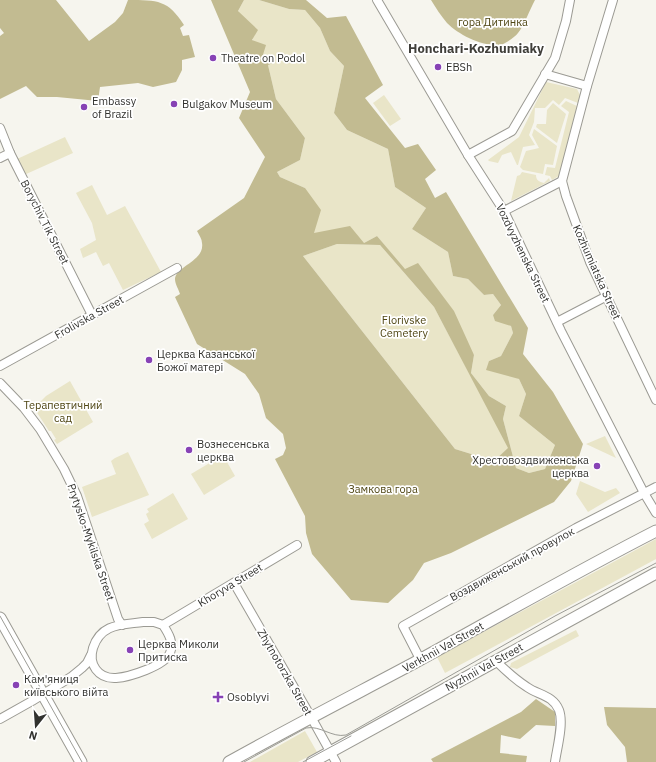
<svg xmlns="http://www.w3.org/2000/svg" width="656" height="762" font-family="'IBM Plex Sans',sans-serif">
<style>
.green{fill:#e9e5c8}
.forest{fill:#c2bb91;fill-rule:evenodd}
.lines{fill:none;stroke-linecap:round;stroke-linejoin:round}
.street-casing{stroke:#9b9a93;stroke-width:10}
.secondary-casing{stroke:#9b9a93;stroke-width:13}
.street{stroke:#fff;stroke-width:8}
.secondary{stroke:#fff;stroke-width:11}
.tram{stroke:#9c9c96;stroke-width:1}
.poi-dot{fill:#8742b5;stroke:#fff;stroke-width:1.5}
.labels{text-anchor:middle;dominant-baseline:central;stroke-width:3.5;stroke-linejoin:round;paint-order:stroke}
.park-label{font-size:11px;fill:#4e4513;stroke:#fff}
.poi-label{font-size:11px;fill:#32322f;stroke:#fff;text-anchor:start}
.street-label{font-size:11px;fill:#32322f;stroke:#fff}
.quarter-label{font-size:13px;font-weight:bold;fill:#403f3a;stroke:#fff}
</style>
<rect width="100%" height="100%" fill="#f6f5ee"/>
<g class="green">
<path d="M 244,0 L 259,0 L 289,9 L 305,10 L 320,28 L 330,51 L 344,66 L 334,113 L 347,130 L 388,149 L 395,187 L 426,208 L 412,229 L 448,252 L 453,276 L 468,279 L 484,295 L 493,294 L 501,305 L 493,315 L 511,326 L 513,333 L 501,356 L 489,361 L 519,379 L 526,394 L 519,416 L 555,445 L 545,469 L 529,473 L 516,468 L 503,419 L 506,406 L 489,396 L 471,373 L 474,355 L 377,236 L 364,243 L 314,233 L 305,188 L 280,177 L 277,172 L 300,160 L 305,138 L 276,99 L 268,65 L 262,58 L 238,11 Z"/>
<path d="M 546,82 L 577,89 L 580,95 L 578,103 L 565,98 L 559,105 L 553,100 L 545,108 L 535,108 L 534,122 L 529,135 L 535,145 L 523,147 L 518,165 L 517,165 L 511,152 L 502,155 L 498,163 L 489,161 L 488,160 L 519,137 Z"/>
<path d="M 384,95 L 401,119 L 390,126 L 373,103 Z"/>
<path d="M 566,101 L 577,106 L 559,176 L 552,180 L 550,176 L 545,175 L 547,167 L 555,168 L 569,112 L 561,106 Z"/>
<path d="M 553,103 L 566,114 L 557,143 L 536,127 L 537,124 L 546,124 L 547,110 Z"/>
<path d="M 534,129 L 557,146 L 553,165 L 545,164 L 543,174 L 523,170 L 520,167 L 526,151 L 539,148 L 532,135 Z"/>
<path d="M 65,137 L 73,153 L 24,175 L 17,159 Z"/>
<path d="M 522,172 L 536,175 C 536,180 539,182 544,183 L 549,178 L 550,181 L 511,201 L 517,176 L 520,175 Z"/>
<path d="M 92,185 L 107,215 L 125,206 L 161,272 L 123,290 L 109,263 L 103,266 L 96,252 L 83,258 L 80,249 L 96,240 L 92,223 L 76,193 Z"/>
<path d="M 337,244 L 380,245 L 434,307 L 509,448 L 494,461 L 455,449 L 303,256 Z"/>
<path d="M 70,381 L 93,422 L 57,444 L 54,440 L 56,439 L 51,431 L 49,431 L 34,408 L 46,396 Z"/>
<path d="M 605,436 L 616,458 L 586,444 Z"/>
<path d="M 128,452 L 149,495 L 92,517 L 82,487 L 116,474 L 111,461 L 115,458 Z"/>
<path d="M 223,455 L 235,476 L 204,495 L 191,474 Z"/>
<path d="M 580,481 L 605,492 L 616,488 L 620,493 L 588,512 L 576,494 Z"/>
<path d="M 173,493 L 188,519 L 152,539 L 144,524 L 149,521 L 146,514 L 149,512 L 147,509 Z"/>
<path d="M 656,539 L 656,559 L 445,673 L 437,657 Z"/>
<path d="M 576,630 L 579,636 L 517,669 L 510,667 L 511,663 Z"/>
<path d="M 305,731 L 317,752 L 298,762 L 250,762 Z"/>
</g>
<g class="forest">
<path d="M 0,0 L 56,0 L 89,41 L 115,22 L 123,13 L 128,0 C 158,0 168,0 184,25 L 180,28 L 183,36 L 189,35 L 195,57 L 182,60 L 182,70 L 176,82 L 153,87 L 138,83 L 100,87 L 98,101 L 57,97 L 37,97 L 26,86 L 0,99 L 0,36 L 4,33 L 0,28 Z"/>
<path d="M 211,0 L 244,0 L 238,11 L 258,30 L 252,40 L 266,45 L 262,58 L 275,59 L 275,62 L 268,65 L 276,99 L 305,138 L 300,160 L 277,172 L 280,177 L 305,188 L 321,210 L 314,233 L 350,226 L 364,243 L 377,236 L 405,269 L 418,263 L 454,311 L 474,355 L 471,373 L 489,396 L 506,406 L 503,419 L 516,468 L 529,473 L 545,469 L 555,445 L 519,416 L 526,394 L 519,379 L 486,370 L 489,361 L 501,356 L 513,333 L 511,326 L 495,321 L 493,315 L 501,305 L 493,294 L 484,295 L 468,279 L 453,276 L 448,252 L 412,229 L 426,208 L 395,187 L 388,149 L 347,130 L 334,113 L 344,66 L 330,51 L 320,28 L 305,10 L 289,9 L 259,0 L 306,0 L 327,18 L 346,16 L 383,85 L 365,98 L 405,148 L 418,144 L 436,170 L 425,179 L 435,198 L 446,192 L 528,328 L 523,354 L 553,392 L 583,444 L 571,481 L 554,502 L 451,553 L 424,563 L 413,580 L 388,603 L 351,600 L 312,554 L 306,533 L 305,516 L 275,459 L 283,455 L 286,448 L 283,434 L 266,418 L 259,394 L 245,374 L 197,344 L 175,297 L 180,294 C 179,290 175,284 175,279 C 176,266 205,261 202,243 C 202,239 199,235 197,231 L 244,198 L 265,157 L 239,118 L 250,92 ZM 337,244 L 380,245 L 434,307 L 508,448 L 494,461 L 455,449 L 303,256 Z"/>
<path d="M 431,0 L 535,0 C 530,9 524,26 518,33 C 515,37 505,44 500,45 C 483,47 459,35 447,23 C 441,16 436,8 431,0 Z"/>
<path d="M 536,699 L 555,712 L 555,726 L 536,725 L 520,739 L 501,735 L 500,753 L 527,756 L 526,762 L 433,762 L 431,759 L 521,712 Z"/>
<path d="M 604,707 L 656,708 L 656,762 L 627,762 L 625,747 L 607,725 Z"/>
</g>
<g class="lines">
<defs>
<g id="street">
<path d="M 377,0 L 468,155 L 504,211 L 561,331 L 644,493 L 656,513"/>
<path d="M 613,0 L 587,86 L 562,181 L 566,196 L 590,262 L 656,400"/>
<path d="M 545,74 L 587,86"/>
<path d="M 0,128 L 10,153 L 92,315"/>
<path d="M 468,155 L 512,131 L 555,58 L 566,21 L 570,0"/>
<path d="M 0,158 L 10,153"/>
<path d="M 504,211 L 562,181"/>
<path d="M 557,322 L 607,296"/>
<path d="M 0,366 L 177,268"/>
<path d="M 0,383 L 24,408 L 40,429 L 64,469 L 77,496 L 118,619 L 122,625"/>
<path d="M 234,583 L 311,717 L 336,762"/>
<path d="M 143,622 L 154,622 L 163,625 C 169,634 174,643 170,653 C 165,666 129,677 116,678 C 98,679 88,664 93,648 C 101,623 122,625 143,622 Z"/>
<path d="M 163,625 L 297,545"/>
<path d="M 420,659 L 403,626 L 576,528 L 656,487"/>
<path d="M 496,661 C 505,670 516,680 527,687 C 538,695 553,695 559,710 C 564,723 557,748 555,762"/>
<path d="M 0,719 L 32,701 L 71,677 L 82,668 L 87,663 L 91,655"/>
</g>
<g id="secondary">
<path d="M 0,618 L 81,762"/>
<path d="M 229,762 C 290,728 352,696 414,663 C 494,619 574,573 656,531"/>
<path d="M 312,762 L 656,573"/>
</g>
</defs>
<use href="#street" class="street-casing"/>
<use href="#secondary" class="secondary-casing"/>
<use href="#street" class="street"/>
<use href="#secondary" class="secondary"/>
<g class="tram">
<path d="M 0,616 L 82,762"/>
<path d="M 244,762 L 306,728 C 320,725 332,738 346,735 L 555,616 L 656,563"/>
<path d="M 303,762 L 351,736"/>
</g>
</g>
<g class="poi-dot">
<circle cx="213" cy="58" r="4"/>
<circle cx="438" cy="67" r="4"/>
<circle cx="174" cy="104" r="4"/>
<circle cx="84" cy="107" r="4"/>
<circle cx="149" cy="360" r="4"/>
<circle cx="189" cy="450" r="4"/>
<circle cx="597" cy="466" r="4"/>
<circle cx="130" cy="650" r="4"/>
<circle cx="16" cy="685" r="4"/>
<path d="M216 691h4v4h4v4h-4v4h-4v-4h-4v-4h4z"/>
</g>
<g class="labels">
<g class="park-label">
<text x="493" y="22">гора Дитинка</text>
<text x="404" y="320">Florivske<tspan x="404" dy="13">Cemetery</tspan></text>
<text x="63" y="405">Терапевтичний<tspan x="63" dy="13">сад</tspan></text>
<text x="383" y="489">Замкова гора</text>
</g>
<g class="poi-label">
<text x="221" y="58">Theatre on Podol</text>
<text x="446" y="67">EBSh</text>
<text x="92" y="101">Embassy<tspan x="92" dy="13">of Brazil</tspan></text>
<text x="182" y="104">Bulgakov Museum</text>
<text x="157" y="354">Церква Казанської<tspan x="157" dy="13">Божої матері</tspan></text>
<text x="197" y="444">Вознесенська<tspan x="197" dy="13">церква</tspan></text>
<text x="589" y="460" text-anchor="end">Хрестовоздвиженська<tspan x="589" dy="13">церква</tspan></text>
<text x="138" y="644">Церква Миколи<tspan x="138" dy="13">Притиска</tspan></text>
<text x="24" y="679">Кам'яниця<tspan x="24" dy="13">київського війта</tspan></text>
<text x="227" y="697">Osoblyvi</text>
</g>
<g class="street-label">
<text transform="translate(45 222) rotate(63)">Borychiv Tik Street</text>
<text transform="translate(523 253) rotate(64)">Vozdvyzhenska Street</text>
<text transform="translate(597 272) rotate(66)">Kozhumiatska Street</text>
<text transform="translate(89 317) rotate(-29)">Frolivska Street</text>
<text transform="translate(91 542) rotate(71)">Prytysko-Mykilska Street</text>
<text transform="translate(512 564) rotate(-29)">Воздвиженський провулок</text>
<text transform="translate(230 585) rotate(-31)">Khoryva Street</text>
<text transform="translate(443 647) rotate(-29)">Verkhnii Val Street</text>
<text transform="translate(484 667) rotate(-29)">Nyzhnii Val Street</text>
<text transform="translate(285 672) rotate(60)">Zhytnotorzka Street</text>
</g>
<g class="quarter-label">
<text x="476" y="48">Honchari-Kozhumiaky</text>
</g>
</g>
<g transform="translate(36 726) rotate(197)" stroke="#ffffff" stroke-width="3" paint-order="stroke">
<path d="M0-3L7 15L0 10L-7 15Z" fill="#32322f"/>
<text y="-6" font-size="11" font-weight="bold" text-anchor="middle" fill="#32322f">N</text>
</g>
</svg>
